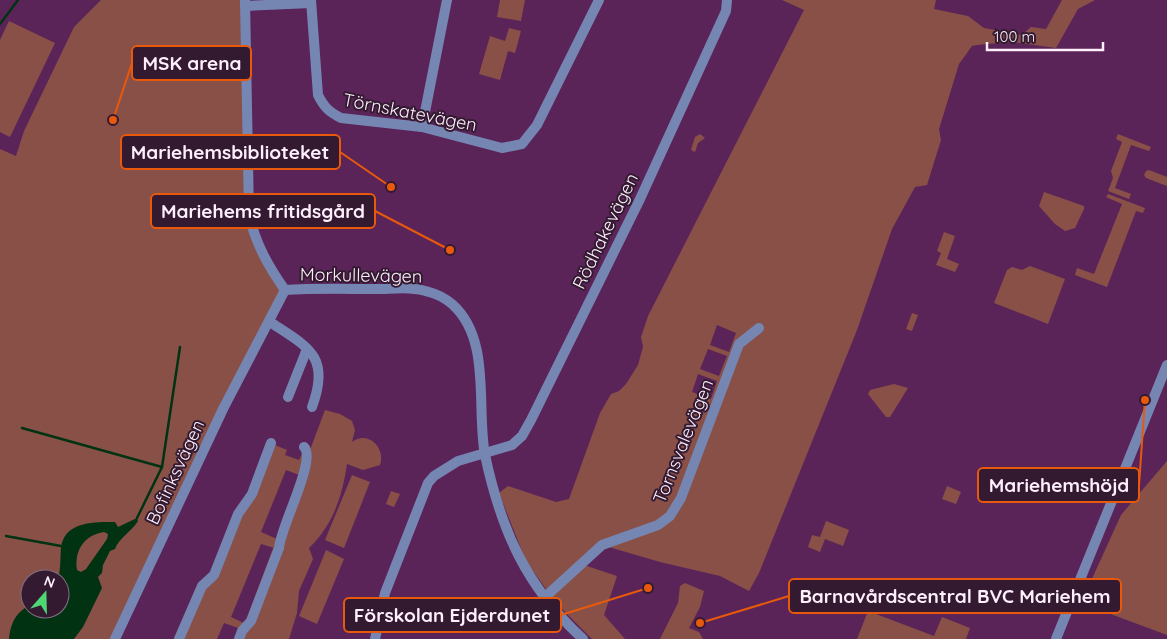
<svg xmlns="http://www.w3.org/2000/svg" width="1167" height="639" font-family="Quicksand,sans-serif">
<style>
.green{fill:#895047;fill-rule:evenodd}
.water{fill:#013312;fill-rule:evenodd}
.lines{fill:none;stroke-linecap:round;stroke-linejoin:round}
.stream{stroke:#013312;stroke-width:2.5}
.minor{stroke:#7686b3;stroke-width:10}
.labels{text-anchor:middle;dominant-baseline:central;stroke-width:4;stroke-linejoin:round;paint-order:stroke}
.street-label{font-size:18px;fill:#fdeffb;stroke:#331a31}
.leader{fill:none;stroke:#e8590c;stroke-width:2}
.callout-dot{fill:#e8590c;stroke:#331a31;stroke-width:2}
.callout{fill:#331a31;stroke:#e8590c;stroke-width:2}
.callout-label{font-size:19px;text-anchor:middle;font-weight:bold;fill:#fdeffb}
</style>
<rect width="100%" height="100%" fill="#5b2459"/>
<g class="green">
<path d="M 101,0 L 245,0 L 249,215 L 285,290 L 115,639 L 0,639 L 0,149 L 16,156 L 24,131 L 74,27 ZM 30,579 L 60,579 L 60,609 L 30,609 Z"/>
<path d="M 500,0 L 525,0 L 521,21 L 497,17 Z"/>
<path d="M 782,0 L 936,0 L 934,9 L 968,16 L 984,28 L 1022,35 L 1031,27 L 1046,29 L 1062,0 L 1095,0 L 1078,9 L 1056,48 L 1012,42 L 977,45 L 972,46 L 959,64 L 939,129 L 941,140 L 927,185 L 915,187 L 892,229 L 857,330 L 759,573 L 749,591 L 720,576 L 660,562 L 602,545 L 581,564 L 617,576 L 604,615 L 625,639 L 592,639 L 556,603 L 526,561 L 499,493 L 508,486 L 556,502 L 569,499 L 600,413 L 611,394 L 619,391 L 626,384 L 638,365 L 643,347 L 641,337 L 648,316 L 804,10 ZM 717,325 L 736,333 L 729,352 L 710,345 ZM 708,349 L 727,356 L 719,376 L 700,369 ZM 698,374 L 717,381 L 711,399 L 692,392 Z"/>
<path d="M 9,21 L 55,43 L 10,137 L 0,132 L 0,40 Z"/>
<path d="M 509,28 L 521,31 L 515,53 L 508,51 L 500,80 L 479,74 L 490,36 L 505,41 Z"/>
<path d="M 700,134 L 705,138 L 698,143 L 695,152 L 691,150 L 695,137 Z"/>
<path d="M 1118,134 L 1151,147 L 1149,151 L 1131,145 L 1115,188 L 1131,194 L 1129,199 L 1108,191 L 1113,178 L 1111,171 L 1122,142 L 1116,139 Z"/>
<path d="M 1149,170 L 1167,177 L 1167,186 L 1146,178 L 1144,175 L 1146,171 Z"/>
<path d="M 1044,192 L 1084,206 L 1084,209 L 1075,228 L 1065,231 L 1055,224 L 1039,206 Z"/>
<path d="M 1108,194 L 1145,208 L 1143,213 L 1136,211 L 1107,287 L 1075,275 L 1077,268 L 1094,274 L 1122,204 L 1106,197 Z"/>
<path d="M 944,232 L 955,236 L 947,259 L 959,264 L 955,272 L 936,265 L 941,253 L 937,251 Z"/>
<path d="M 1030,266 L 1065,279 L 1048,324 L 994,303 L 1007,270 L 1012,267 L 1022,270 Z"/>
<path d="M 912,313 L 918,315 L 912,331 L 906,329 Z"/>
<path d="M 894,384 L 908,388 L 890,417 L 886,417 L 868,394 L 870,390 Z"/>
<path d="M 325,410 L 340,414 L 352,421 L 355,430 L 352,442 C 368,430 386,448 380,465 L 363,470 L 347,464 C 342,497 333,525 309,548 L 313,559 L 299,591 L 297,613 L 289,639 L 239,639 Z"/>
<path d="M 275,445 L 287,450 L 285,455 L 299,460 L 304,449 L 302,476 L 286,470 L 261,532 L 277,539 L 274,548 L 261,544 L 231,617 L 246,624 L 241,629 L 224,623 L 217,639 L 182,639 L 239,517 L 252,501 Z"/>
<path d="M 1167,461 L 1167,635 L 1081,603 L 1121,515 Z"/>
<path d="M 352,475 L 370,482 L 344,548 L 325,540 Z"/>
<path d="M 947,486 L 961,492 L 956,504 L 942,499 Z"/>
<path d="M 391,491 L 400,494 L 394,507 L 386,504 Z"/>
<path d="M 826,521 L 849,530 L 843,546 L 825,539 L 820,552 L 808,547 L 812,535 L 820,537 Z"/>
<path d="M 326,550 L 344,559 L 317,624 L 299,616 Z"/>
<path d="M 685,583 L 704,591 L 700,607 L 689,628 L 699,632 L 703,639 L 660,639 L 678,603 L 680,586 Z"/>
<path d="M 868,611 L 934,636 L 942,617 L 970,628 L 966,639 L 857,639 Z"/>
</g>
<path class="water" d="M 137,518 L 138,521 C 131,532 119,538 115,549 L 110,551 L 103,565 L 102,573 L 98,577 L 102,588 L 83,627 L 74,639 L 9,639 C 11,623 15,613 30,605 L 30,609 L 60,609 L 60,579 L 58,579 C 61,568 60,559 61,548 C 64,521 95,522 115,522 L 118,527 ZM 104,532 L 108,534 L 107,539 L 86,569 L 81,572 L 77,570 C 74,551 84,535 104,532 Z"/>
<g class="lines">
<g class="stream">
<path d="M 0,24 L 18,0"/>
<path d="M 22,428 L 162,467"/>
<path d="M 137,518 L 162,467 L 180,347"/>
<path d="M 6,536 L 61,546"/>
</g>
<g class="minor">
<path d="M 245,0 L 249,215 C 256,244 268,266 285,290"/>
<path d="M 311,0 L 318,95 C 324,107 329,112 341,118 L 422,127 L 502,148 L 522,144 L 537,125 L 599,0"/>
<path d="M 245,6 L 311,3"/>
<path d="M 422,127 L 447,0"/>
<path d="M 285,290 C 315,288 346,289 376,289 C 393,289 412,286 429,292 C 437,294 446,299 452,304 C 492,339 476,408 485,455 C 501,530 526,587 583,639"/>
<path d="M 270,322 C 308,347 331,356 312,407"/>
<path d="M 288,397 L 307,349"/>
<path d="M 544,598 L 602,545 L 658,525 L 670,516 L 681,498 L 739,344 L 759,328"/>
<path d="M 115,639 L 223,409 L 285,290"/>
<path d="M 179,639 L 202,586 L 214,575 L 238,514 L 252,494 L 271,443"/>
<path d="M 239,639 L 242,631 L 251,621 L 279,548 C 280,528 317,459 304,447"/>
<path d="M 375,639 L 385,593 L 428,483 L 434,476 L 458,461 L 512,445 L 522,436 L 531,420 L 640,199 L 726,11 L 727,0"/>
<path d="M 1056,639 L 1167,365"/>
</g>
</g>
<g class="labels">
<g class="street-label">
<text transform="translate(410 112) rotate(11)">Törnskatevägen</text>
<text transform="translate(605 231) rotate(-64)">Rödhakevägen</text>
<text transform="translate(361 275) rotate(1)">Morkullevägen</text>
<text transform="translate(683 441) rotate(-68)">Tornsvalevägen</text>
<text transform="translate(175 472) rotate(-65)">Bofinksvägen</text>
</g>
</g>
<path class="leader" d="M113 120L132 63M391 187L340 152M450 250L375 211M1145 400L1139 485M700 623L789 596M648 588L561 615"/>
<g class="callout-dot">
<circle cx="113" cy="120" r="5"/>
<circle cx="391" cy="187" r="5"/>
<circle cx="450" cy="250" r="5"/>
<circle cx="1145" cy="400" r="5"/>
<circle cx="700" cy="623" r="5"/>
<circle cx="648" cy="588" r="5"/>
</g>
<g class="callout">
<rect x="132" y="46" width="119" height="34" rx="5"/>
<rect x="121" y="135" width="219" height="34" rx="5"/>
<rect x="151" y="194" width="224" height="34" rx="5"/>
<rect x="978" y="468" width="161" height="34" rx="5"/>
<rect x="789" y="579" width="332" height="34" rx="5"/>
<rect x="344" y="598" width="217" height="34" rx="5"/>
</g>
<g class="callout-label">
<text x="192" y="70">MSK arena</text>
<text x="230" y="159">Mariehemsbiblioteket</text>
<text x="263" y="218">Mariehems fritidsgård</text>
<text x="1059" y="492">Mariehemshöjd</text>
<text x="955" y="603">Barnavårdscentral BVC Mariehem</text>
<text x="452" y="622">Förskolan Ejderdunet</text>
</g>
<g transform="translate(45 594) rotate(20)"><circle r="24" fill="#331a31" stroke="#846f82"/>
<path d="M0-4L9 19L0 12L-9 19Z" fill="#4fd675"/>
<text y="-8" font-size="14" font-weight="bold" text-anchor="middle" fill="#fdeffb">N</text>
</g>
<path d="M987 42v8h116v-8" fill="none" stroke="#fdeffb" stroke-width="2.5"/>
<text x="994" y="42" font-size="15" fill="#fdeffb" stroke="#331a31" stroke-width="4" paint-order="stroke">100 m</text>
</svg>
